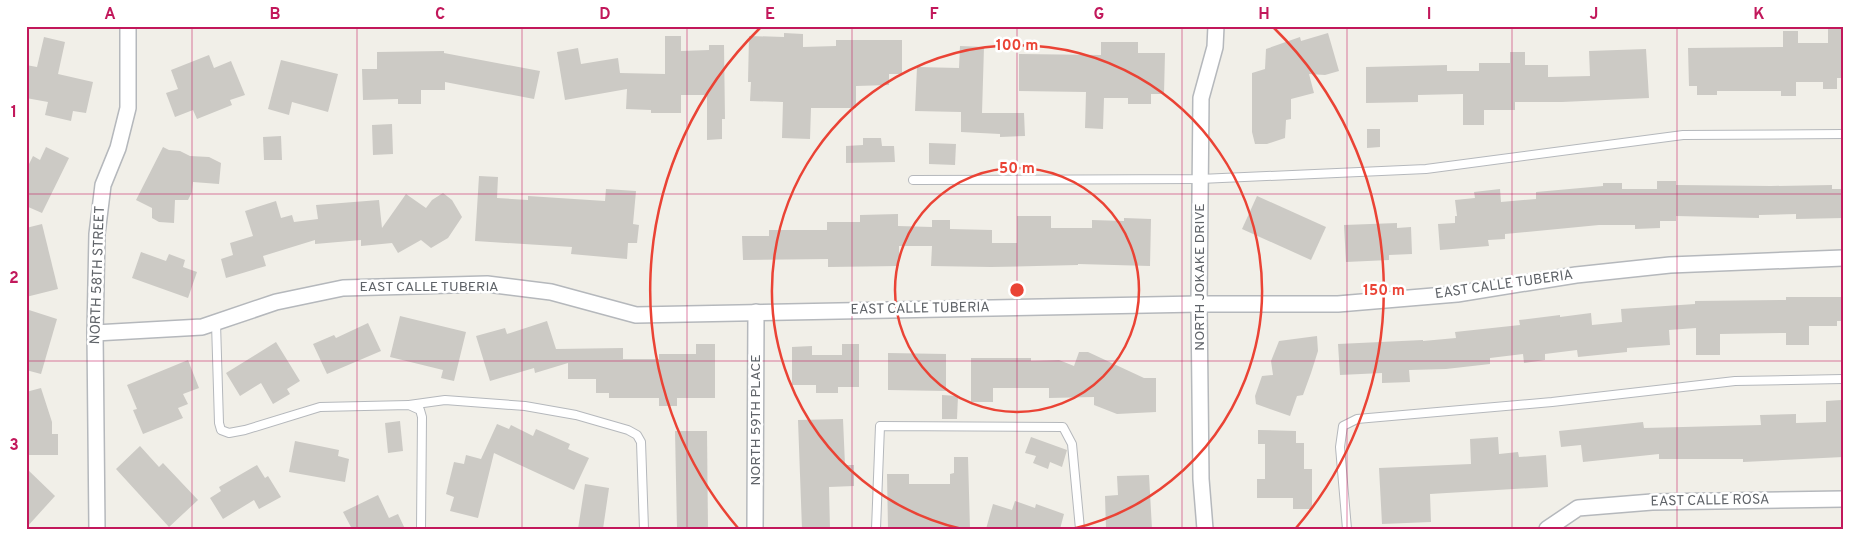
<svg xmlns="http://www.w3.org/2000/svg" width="1869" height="555" font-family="Overpass,sans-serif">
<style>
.building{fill:#cccac5}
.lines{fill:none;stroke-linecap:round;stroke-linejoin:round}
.service-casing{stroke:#b5b8bc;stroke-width:10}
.minor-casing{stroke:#b5b8bc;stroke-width:18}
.service{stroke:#fff;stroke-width:8}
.minor{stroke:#fff;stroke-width:15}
.grid{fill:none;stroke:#c2185b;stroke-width:1;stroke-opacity:0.55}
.ring{fill:none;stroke:#ea4335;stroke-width:2.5}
.labels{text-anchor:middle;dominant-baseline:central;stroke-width:5;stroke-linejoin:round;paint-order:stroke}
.street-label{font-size:14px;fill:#5f6368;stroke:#fff}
.centre{fill:#ea4335;stroke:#fff;stroke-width:2.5}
.ring-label{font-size:15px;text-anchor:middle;font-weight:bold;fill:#ea4335;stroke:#fff;stroke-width:5;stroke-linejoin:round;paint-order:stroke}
.neatline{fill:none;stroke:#c2185b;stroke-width:2}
.grid-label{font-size:16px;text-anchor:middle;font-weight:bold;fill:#c2185b}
</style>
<rect width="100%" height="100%" fill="#f1efe8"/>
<g class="building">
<path d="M 1828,29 L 1843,29 L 1843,78 L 1837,78 L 1837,89 L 1823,89 L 1823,82 L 1796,82 L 1796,96 L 1781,96 L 1781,91 L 1717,91 L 1717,95 L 1697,95 L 1697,86 L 1689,86 L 1688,48 L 1783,47 L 1783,31 L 1798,31 L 1798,43 L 1828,43 Z"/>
<path d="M 784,33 L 803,34 L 803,47 L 836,46 L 836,40 L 902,40 L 902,74 L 889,74 L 889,85 L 856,86 L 856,108 L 811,108 L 810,139 L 782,138 L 783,102 L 750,101 L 751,82 L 748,82 L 749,36 L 784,37 Z"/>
<path d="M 1328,33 L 1339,71 L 1325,75 L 1309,74 L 1314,93 L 1291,99 L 1291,119 L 1286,120 L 1285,138 L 1267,144 L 1255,144 L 1252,132 L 1252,73 L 1265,69 L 1266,49 L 1300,37 L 1301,41 Z"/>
<path d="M 665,36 L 681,36 L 681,51 L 709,50 L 709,45 L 724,45 L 725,119 L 722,119 L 722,139 L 707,140 L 707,95 L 681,95 L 681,113 L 651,113 L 651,110 L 626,109 L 627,89 L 565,100 L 557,52 L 578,48 L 581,64 L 618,58 L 620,73 L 665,74 Z"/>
<path d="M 44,37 L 65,42 L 58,74 L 93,82 L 86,113 L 73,111 L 71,121 L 45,115 L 48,102 L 26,98 L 26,65 L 37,67 Z"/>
<path d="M 1101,42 L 1138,42 L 1138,53 L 1165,53 L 1164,94 L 1151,94 L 1151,104 L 1128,104 L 1128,98 L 1104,98 L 1103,129 L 1085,128 L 1086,92 L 1019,91 L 1019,54 L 1101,55 Z"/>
<path d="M 960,46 L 984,47 L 982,113 L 1024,113 L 1025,136 L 1000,137 L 1000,134 L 961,132 L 961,112 L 915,111 L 917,67 L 959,68 Z"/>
<path d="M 1646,49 L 1649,98 L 1562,102 L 1515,102 L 1515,110 L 1484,110 L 1484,125 L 1463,125 L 1463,94 L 1418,95 L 1418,102 L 1366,103 L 1366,67 L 1447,65 L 1447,71 L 1479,71 L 1479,63 L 1510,63 L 1510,52 L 1525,52 L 1525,65 L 1548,65 L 1548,77 L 1590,76 L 1589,51 Z"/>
<path d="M 444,51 L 444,53 L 540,71 L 534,99 L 445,82 L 445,90 L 421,90 L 421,104 L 398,104 L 398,99 L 363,100 L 362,69 L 377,69 L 377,52 Z"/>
<path d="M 209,55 L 214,68 L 231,61 L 245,95 L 230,100 L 232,105 L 197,119 L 193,110 L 175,117 L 166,93 L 178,89 L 171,70 Z"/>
<path d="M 281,60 L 338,74 L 328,112 L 292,102 L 289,115 L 268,109 Z"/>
<path d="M 392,124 L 393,154 L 373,155 L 372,125 Z"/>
<path d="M 1367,129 L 1380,129 L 1380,147 L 1367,148 Z"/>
<path d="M 281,136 L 282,160 L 264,160 L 263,137 Z"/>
<path d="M 863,138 L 881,138 L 882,146 L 894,146 L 895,162 L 846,163 L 846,146 L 863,145 Z"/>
<path d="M 929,143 L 956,144 L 955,165 L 929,164 Z"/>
<path d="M 46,147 L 69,158 L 42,213 L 26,206 L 26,170 L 33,156 L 40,160 Z"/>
<path d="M 163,147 L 169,150 L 180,151 L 190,156 L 209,157 L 221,163 L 219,184 L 193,182 L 192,192 L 188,200 L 175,200 L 174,223 L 159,222 L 152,218 L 152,208 L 136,200 Z"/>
<path d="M 479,176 L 498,177 L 497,198 L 528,200 L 528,196 L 605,201 L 606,189 L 636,191 L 633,224 L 639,225 L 637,243 L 628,243 L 627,259 L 571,254 L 572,247 L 475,241 Z"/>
<path d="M 1657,181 L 1676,181 L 1676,185 L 1771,186 L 1832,185 L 1832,189 L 1843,189 L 1843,218 L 1796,219 L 1796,214 L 1759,215 L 1759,218 L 1676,216 L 1676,221 L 1660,221 L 1660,228 L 1635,229 L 1635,225 L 1599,225 L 1505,234 L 1505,239 L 1488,240 L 1489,246 L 1440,250 L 1438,224 L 1455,223 L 1455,216 L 1457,216 L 1455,200 L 1475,198 L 1474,192 L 1500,189 L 1501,202 L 1536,199 L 1536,192 L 1603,186 L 1603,183 L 1622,183 L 1622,189 L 1657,189 Z"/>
<path d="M 443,193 L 452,200 L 462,217 L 448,238 L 431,248 L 421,240 L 398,253 L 392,243 L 361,246 L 361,240 L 315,244 L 315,240 L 263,256 L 266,266 L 226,278 L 221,259 L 233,255 L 230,243 L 253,236 L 245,211 L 276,201 L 281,218 L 292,215 L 294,222 L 318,219 L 316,205 L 379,200 L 382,228 L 406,194 L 426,208 L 432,200 Z"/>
<path d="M 1257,196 L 1326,227 L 1311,260 L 1242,229 Z"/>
<path d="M 898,214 L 898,226 L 932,227 L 932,220 L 950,220 L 950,229 L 992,230 L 992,243 L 1017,243 L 1017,216 L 1051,216 L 1051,228 L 1092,228 L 1092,220 L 1124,221 L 1124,218 L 1151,219 L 1150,266 L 1078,264 L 1078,265 L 991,267 L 931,266 L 932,246 L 899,246 L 899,266 L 828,267 L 828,259 L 743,260 L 742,236 L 769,236 L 769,230 L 827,230 L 827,222 L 860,222 L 860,215 Z"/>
<path d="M 1397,223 L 1397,228 L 1411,227 L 1412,254 L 1389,255 L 1389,260 L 1346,262 L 1344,225 Z"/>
<path d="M 42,224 L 58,289 L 26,297 L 26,228 Z"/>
<path d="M 141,252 L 166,261 L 169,254 L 185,260 L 183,267 L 197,272 L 188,298 L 132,278 Z"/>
<path d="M 1786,297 L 1843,297 L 1843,321 L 1837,321 L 1837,326 L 1809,326 L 1809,345 L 1786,345 L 1786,333 L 1720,334 L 1720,355 L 1696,355 L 1696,328 L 1669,330 L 1670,345 L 1627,348 L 1627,352 L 1578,357 L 1577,350 L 1545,354 L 1545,360 L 1524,363 L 1523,354 L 1490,358 L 1490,364 L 1446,369 L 1409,370 L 1410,382 L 1382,383 L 1382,373 L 1340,375 L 1338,344 L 1423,340 L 1423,341 L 1456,338 L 1455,332 L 1520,325 L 1519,320 L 1560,315 L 1560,317 L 1591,313 L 1592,325 L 1622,322 L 1621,309 L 1695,304 L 1695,301 L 1786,300 Z"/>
<path d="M 29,310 L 57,319 L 41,374 L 26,370 L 26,319 Z"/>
<path d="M 400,316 L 466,332 L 454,381 L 441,378 L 443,370 L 390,357 Z"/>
<path d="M 547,321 L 556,349 L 623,348 L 623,359 L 659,359 L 659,354 L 696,354 L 696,344 L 715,344 L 715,398 L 677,398 L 677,406 L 659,406 L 659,398 L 609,398 L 609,393 L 596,393 L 596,379 L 568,379 L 568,363 L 535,373 L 534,368 L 490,381 L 476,336 L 505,328 L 507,334 Z"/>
<path d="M 368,323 L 381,351 L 327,374 L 313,344 L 334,335 L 336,338 Z"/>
<path d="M 1317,336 L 1318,351 L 1311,373 L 1303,395 L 1297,396 L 1290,416 L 1256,404 L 1255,396 L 1262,376 L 1273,375 L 1271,361 L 1279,341 Z"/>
<path d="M 276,342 L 300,381 L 287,389 L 290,394 L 273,404 L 261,383 L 240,396 L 226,373 Z"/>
<path d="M 842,344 L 859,344 L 859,387 L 838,387 L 838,393 L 816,393 L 816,385 L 792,385 L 792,347 L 812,346 L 812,355 L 842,355 Z"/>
<path d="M 1079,352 L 1088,352 L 1144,378 L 1156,378 L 1156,412 L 1117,414 L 1094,405 L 1094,397 L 1049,398 L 1049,388 L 993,388 L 993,402 L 971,402 L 971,358 L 1031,358 L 1031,361 L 1059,360 L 1074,366 Z"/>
<path d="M 888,353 L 946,354 L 946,391 L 888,390 Z"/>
<path d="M 188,360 L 199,388 L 183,394 L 188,404 L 178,408 L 183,418 L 143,434 L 133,410 L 137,409 L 127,385 Z"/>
<path d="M 41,388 L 52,422 L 52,434 L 58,434 L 58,455 L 26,455 L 26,392 Z"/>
<path d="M 942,395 L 958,396 L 957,419 L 942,419 Z"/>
<path d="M 1841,400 L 1843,457 L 1743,462 L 1743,459 L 1659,459 L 1659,454 L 1583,462 L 1581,445 L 1561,447 L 1559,431 L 1643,422 L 1644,428 L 1761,425 L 1760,415 L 1796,414 L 1796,423 L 1826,422 L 1826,401 Z"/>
<path d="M 843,419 L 845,465 L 854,465 L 854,486 L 829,487 L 830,529 L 802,529 L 798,420 Z"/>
<path d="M 400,421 L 403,451 L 388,453 L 385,423 Z"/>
<path d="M 497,424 L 509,429 L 511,425 L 533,436 L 536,429 L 570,444 L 568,449 L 589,458 L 574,490 L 494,453 L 478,518 L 450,511 L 454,497 L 446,494 L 454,462 L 464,464 L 466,455 L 481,459 Z"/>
<path d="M 1258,430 L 1296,431 L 1296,443 L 1304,443 L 1304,469 L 1312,469 L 1312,509 L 1293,509 L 1293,498 L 1257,498 L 1257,479 L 1265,479 L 1265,444 L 1258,444 Z"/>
<path d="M 675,431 L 707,431 L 708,529 L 677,529 Z"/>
<path d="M 1031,437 L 1067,450 L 1062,467 L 1050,462 L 1048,469 L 1033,463 L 1036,456 L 1025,453 Z"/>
<path d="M 1498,437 L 1499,454 L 1518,452 L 1519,457 L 1546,455 L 1548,487 L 1430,494 L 1431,522 L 1382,524 L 1379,468 L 1471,464 L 1470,439 Z"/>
<path d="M 295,441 L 339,450 L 338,456 L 349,459 L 345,482 L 289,472 Z"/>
<path d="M 140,446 L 159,467 L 163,463 L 198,500 L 169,527 L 116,469 Z"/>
<path d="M 954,457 L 968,457 L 970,529 L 888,529 L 887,474 L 909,474 L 909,484 L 950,484 L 950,474 L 954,473 Z"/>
<path d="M 257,465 L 265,478 L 268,476 L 281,497 L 259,509 L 254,500 L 223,519 L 210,498 L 221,491 L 219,487 Z"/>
<path d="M 26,468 L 55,496 L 26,528 Z"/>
<path d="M 1149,475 L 1152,529 L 1106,529 L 1105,496 L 1118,495 L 1117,476 Z"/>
<path d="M 585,484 L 609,488 L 603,529 L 578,529 Z"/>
<path d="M 378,495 L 389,518 L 398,514 L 405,529 L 352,529 L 343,512 Z"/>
<path d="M 1015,501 L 1035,508 L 1036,504 L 1064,514 L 1060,529 L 986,529 L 993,504 L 1012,510 Z"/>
</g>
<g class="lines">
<defs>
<g id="service">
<path d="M 913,180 L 1200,179 L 1426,169 L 1683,135 L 1843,134"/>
<path d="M 216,323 L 219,423 L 221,430 L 229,433 L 245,430 L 320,407 L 409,405 L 420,410 L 422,417 L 421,529"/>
<path d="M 409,405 L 445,400 L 525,406 L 576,415 L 628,430 L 637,435 L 641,442 L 644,529"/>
<path d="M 876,529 L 880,426 L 1063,427 L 1072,444 L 1080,529"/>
<path d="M 1347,529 L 1340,447 L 1343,426 L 1357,419 L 1552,402 L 1735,381 L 1843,379"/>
</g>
<g id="minor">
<path d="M 95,333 L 202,327 L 276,302 L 343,288 L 487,284 L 551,292 L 636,315 L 1199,304 L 1338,304 L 1457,294 L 1576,275 L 1670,265 L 1843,258"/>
<path d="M 97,529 L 95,333 L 97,234 L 103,185 L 118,148 L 128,108 L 128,26"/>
<path d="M 755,529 L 756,312"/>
<path d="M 1205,529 L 1201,479 L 1199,304 L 1201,98 L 1215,47 L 1216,26"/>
<path d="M 1547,529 L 1578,508 L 1652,502 L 1843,499"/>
</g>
</defs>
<use href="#service" class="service-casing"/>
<use href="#minor" class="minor-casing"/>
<use href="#service" class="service"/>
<use href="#minor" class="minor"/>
</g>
<path class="grid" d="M 192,26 L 192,529M 357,26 L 357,529M 522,26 L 522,529M 687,26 L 687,529M 852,26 L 852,529M 1017,26 L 1017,529M 1182,26 L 1182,529M 1347,26 L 1347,529M 1512,26 L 1512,529M 1677,26 L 1677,529M 26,194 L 1843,194M 26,361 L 1843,361"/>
<g class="ring">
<circle cx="1017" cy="290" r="122"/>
<path d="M962 529A245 245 0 1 1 1072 529"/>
<path d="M738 528A367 367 0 0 1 760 28M1274 28A367 367 0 0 1 1296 528"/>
</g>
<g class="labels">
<g class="street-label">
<text transform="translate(98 275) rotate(-88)">NORTH 58TH STREET</text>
<text transform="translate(1200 277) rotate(-90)">NORTH JOKAKE DRIVE</text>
<text transform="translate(1504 285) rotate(-8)">EAST CALLE TUBERIA</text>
<text x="429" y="287">EAST CALLE TUBERIA</text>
<text transform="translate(920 309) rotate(-1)">EAST CALLE TUBERIA</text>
<text transform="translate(756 420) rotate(-90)">NORTH 59TH PLACE</text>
<text transform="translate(1710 501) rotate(-1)">EAST CALLE ROSA</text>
</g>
</g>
<circle cx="1017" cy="290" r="8" class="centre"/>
<g class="ring-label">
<text x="1017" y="50">100 m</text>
<text x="1017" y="173">50 m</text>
<text x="1384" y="295">150 m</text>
</g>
<rect width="1869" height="555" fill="none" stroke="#ffffff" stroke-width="55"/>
<rect x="28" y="28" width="1814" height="500" class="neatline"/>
<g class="grid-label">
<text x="110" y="19">A</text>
<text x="275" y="19">B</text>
<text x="440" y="19">C</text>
<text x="605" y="19">D</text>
<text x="770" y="19">E</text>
<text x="934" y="19">F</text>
<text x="1099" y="19">G</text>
<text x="1264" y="19">H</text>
<text x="1429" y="19">I</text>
<text x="1594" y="19">J</text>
<text x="1759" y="19">K</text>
<text x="14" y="117">1</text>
<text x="14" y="283">2</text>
<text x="14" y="450">3</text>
</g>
</svg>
